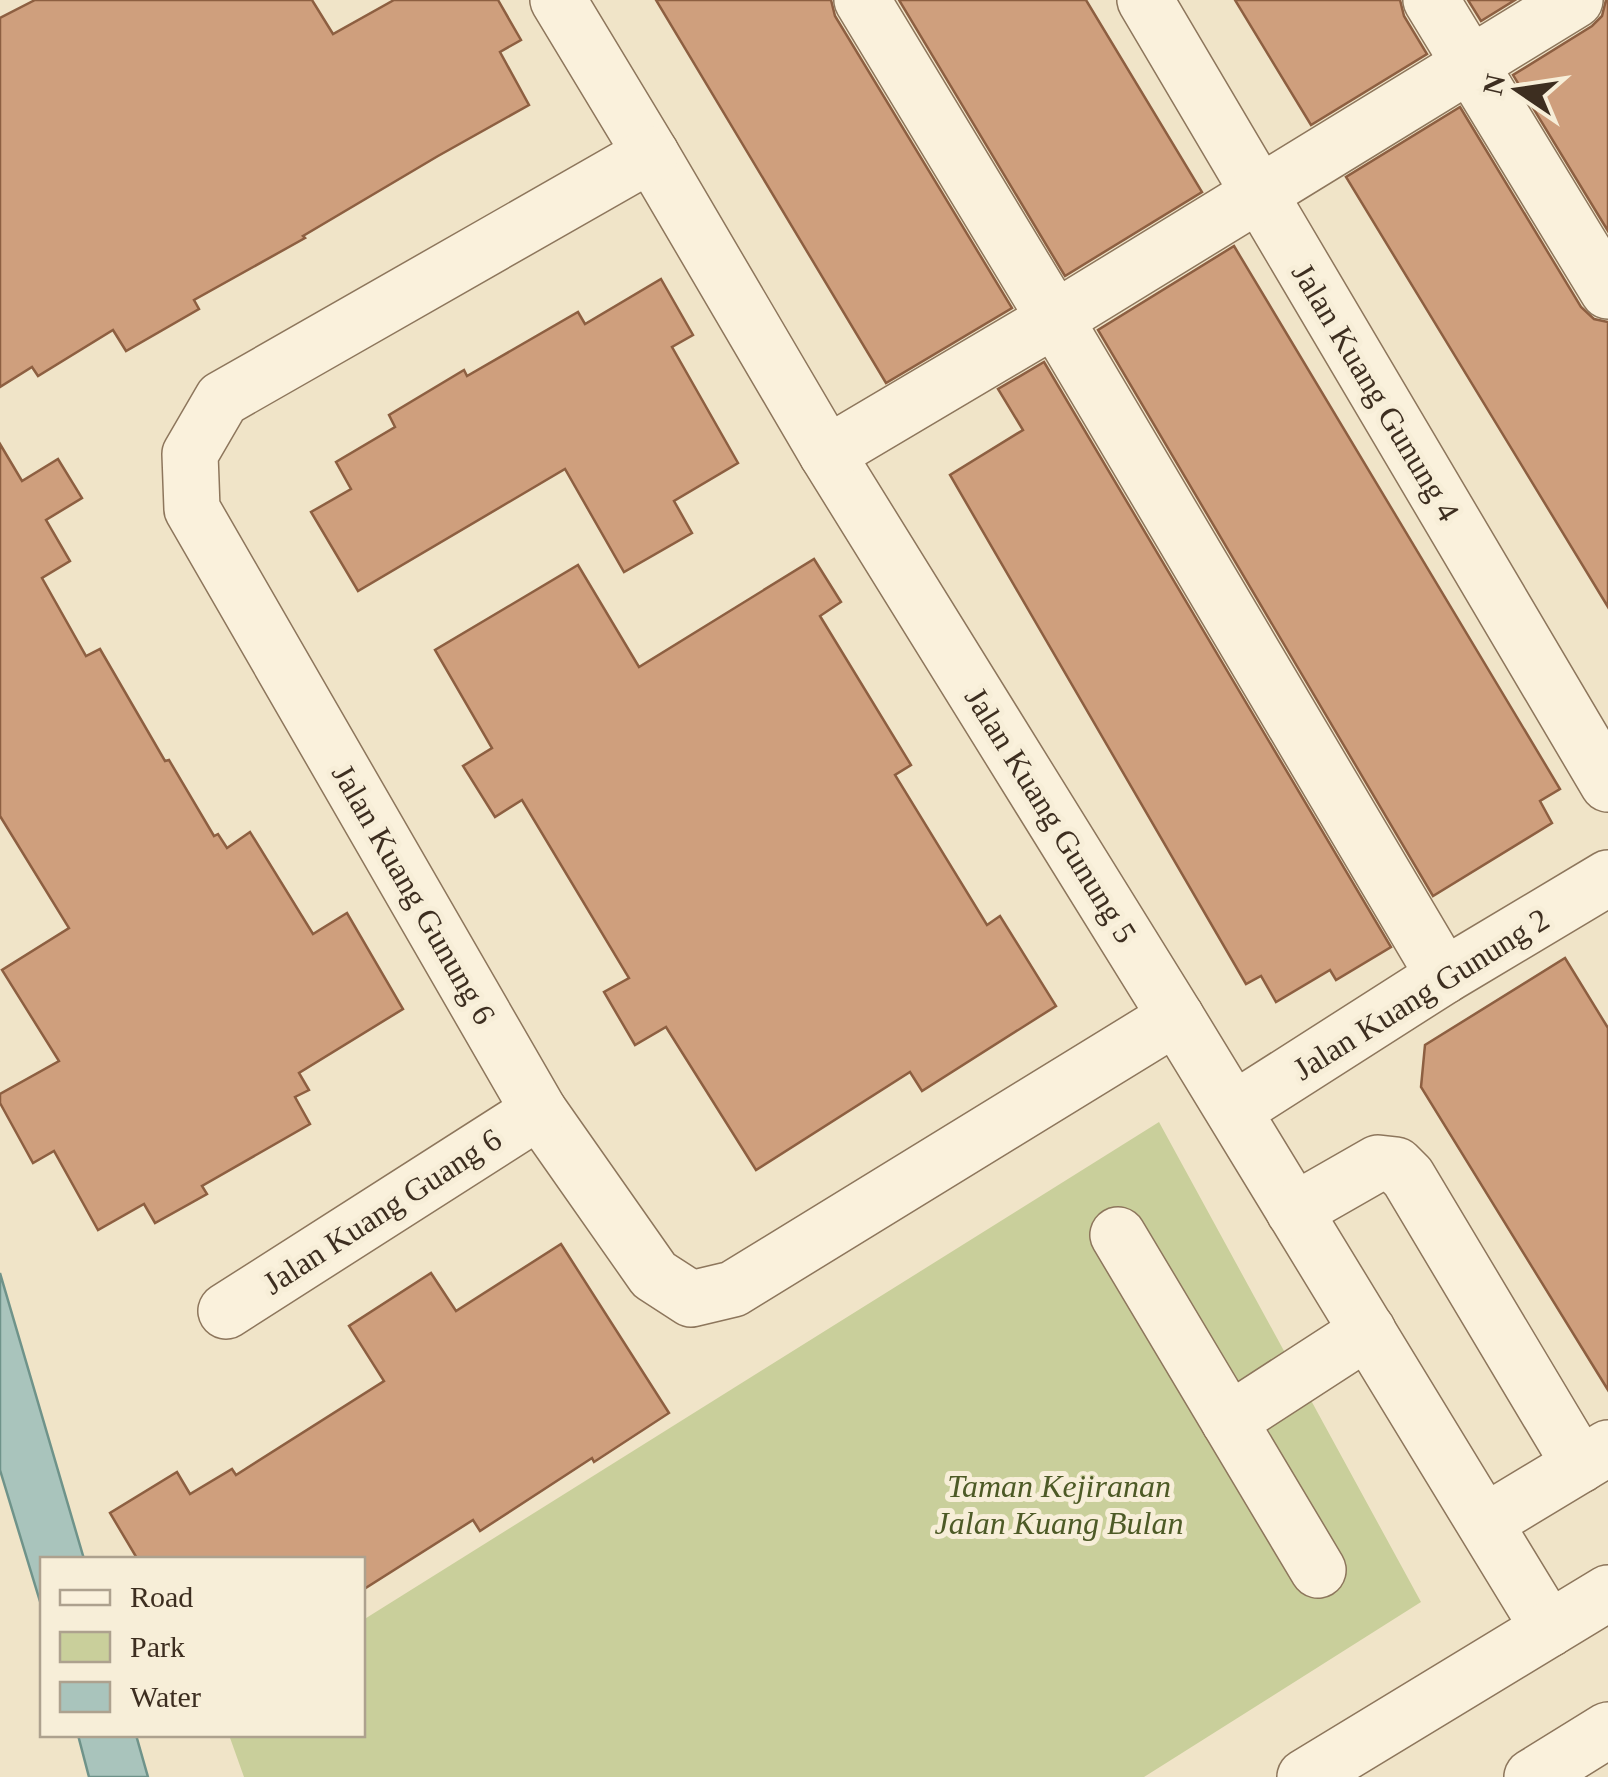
<svg xmlns="http://www.w3.org/2000/svg" width="1608" height="1777" font-family="Georgia,serif">
<style>
.green{fill:#c9cf9b}
.water{fill:#a9c4bc;stroke:#6f938a;stroke-width:2.5}
.building{fill:#cf9f7d;stroke:#8d5f41;stroke-width:2.5}
.lines{fill:none;stroke-linecap:round;stroke-linejoin:round}
.minor-casing{stroke:#8d765c;stroke-width:58}
.minor{stroke:#faf1dc;stroke-width:55}
.labels{text-anchor:middle;dominant-baseline:central;stroke-width:10;stroke-linejoin:round;paint-order:stroke}
.street-label{font-size:32px;fill:#3d2e20;stroke:#f7eed8}
.park-label{font-size:32px;font-style:italic;fill:#4d5a26;stroke:#f7eed8}
</style>
<rect width="100%" height="100%" fill="#f0e4c8"/>
<path class="green" d="M 1159,1122 L 1421,1602 L 1144,1777 L 244,1777 L 229,1735 L 362,1734 L 363,1620 Z"/>
<g class="water">
<path d="M 0,1273 L 84,1559 L 42,1560 L 42,1608 L 0,1470 Z"/>
<path d="M 78,1735 L 136,1735 L 148,1777 L 89,1777 Z"/>
</g>
<g class="building">
<path d="M 35,0 L 312,0 L 333,34 L 394,0 L 498,0 L 521,40 L 500,52 L 529,105 L 438,156 L 303,236 L 305,238 L 194,300 L 199,309 L 126,351 L 113,330 L 38,376 L 32,367 L 0,387 L 0,18 Z"/>
<path d="M 656,0 L 831,0 L 835,16 L 1012,308 L 886,383 Z"/>
<path d="M 899,0 L 1086,0 L 1202,192 L 1065,276 Z"/>
<path d="M 1235,0 L 1400,0 L 1404,16 L 1427,54 L 1311,125 Z"/>
<path d="M 1468,0 L 1515,0 L 1481,21 Z"/>
<path d="M 1606,0 L 1608,0 L 1608,231 L 1513,75 L 1592,26 L 1602,16 Z"/>
<path d="M 1460,107 L 1581,307 L 1594,319 L 1608,322 L 1608,607 L 1346,177 Z"/>
<path d="M 1234,246 L 1560,789 L 1540,801 L 1552,823 L 1433,896 L 1098,330 Z"/>
<path d="M 661,279 L 693,335 L 672,347 L 738,463 L 674,501 L 692,533 L 624,572 L 565,469 L 358,591 L 311,512 L 351,489 L 336,462 L 395,427 L 389,415 L 464,370 L 467,376 L 578,312 L 585,324 Z"/>
<path d="M 1044,362 L 1391,947 L 1336,980 L 1330,970 L 1276,1002 L 1261,976 L 1246,984 L 950,475 L 1023,430 L 998,389 Z"/>
<path d="M 0,444 L 22,481 L 58,459 L 82,498 L 46,520 L 70,561 L 42,578 L 86,656 L 100,649 L 165,761 L 169,760 L 214,836 L 218,834 L 227,848 L 250,832 L 313,934 L 347,913 L 403,1009 L 299,1073 L 309,1090 L 295,1097 L 310,1124 L 202,1186 L 207,1194 L 155,1223 L 144,1204 L 98,1230 L 54,1151 L 33,1163 L 0,1103 L 0,1094 L 59,1061 L 2,970 L 69,928 L 0,816 Z"/>
<path d="M 814,559 L 841,602 L 820,616 L 911,765 L 895,775 L 987,925 L 1000,916 L 1056,1006 L 922,1091 L 910,1072 L 756,1170 L 666,1027 L 635,1045 L 604,992 L 629,978 L 522,800 L 495,817 L 463,766 L 492,748 L 435,650 L 578,565 L 639,667 Z"/>
<path d="M 1565,958 L 1608,1028 L 1608,1390 L 1421,1087 L 1425,1045 Z"/>
<path d="M 561,1244 L 669,1413 L 594,1462 L 592,1458 L 480,1531 L 473,1520 L 364,1589 L 362,1560 L 138,1560 L 110,1513 L 177,1472 L 190,1494 L 232,1469 L 236,1475 L 384,1381 L 349,1326 L 431,1273 L 456,1311 Z"/>
</g>
<g class="lines">
<defs>
<g id="minor">
<path d="M 558,0 L 651,154 L 827,454 L 1176,1017 L 1549,1629"/>
<path d="M 862,0 L 1055,319 L 1444,976"/>
<path d="M 1145,0 L 1608,784"/>
<path d="M 1431,0 L 1608,291"/>
<path d="M 651,154 L 222,399 L 190,454 L 192,509 L 539,1111 L 654,1275 L 691,1299 L 733,1289 L 1176,1017"/>
<path d="M 827,454 L 1055,319 L 1575,0"/>
<path d="M 1234,1110 L 1444,976 L 1608,878"/>
<path d="M 1294,1211 L 1378,1163 L 1396,1165 L 1408,1177 L 1580,1465"/>
<path d="M 1118,1235 L 1318,1570"/>
<path d="M 226,1311 L 539,1111"/>
<path d="M 1229,1421 L 1368,1331"/>
<path d="M 1485,1522 L 1608,1448"/>
<path d="M 1305,1777 L 1608,1593"/>
<path d="M 1532,1777 L 1608,1730"/>
</g>
</defs>
<use href="#minor" class="minor-casing"/>
<use href="#minor" class="minor"/>
</g>
<g class="labels">
<g class="street-label">
<text transform="translate(1376 392) rotate(59)">Jalan Kuang Gunung 4</text>
<text transform="translate(1051 815) rotate(58)">Jalan Kuang Gunung 5</text>
<text transform="translate(414 894) rotate(60)">Jalan Kuang Gunung 6</text>
<text transform="translate(1421 994) rotate(-32)">Jalan Kuang Gunung 2</text>
<text transform="translate(382 1211) rotate(-33)">Jalan Kuang Guang 6</text>
</g>
<g class="park-label">
<text x="1059" y="1486">Taman Kejiranan<tspan x="1059" dy="37">Jalan Kuang Bulan</tspan></text>
</g>
</g>
<rect x="40" y="1557" width="325" height="180" fill="#f7eed8" stroke="#ada18e" stroke-width="2.5"/>
<rect x="60" y="1590" width="50" height="15" fill="#faf1dc" stroke="#ada18e" stroke-width="2.5"/>
<text x="130" y="1607" font-size="30" fill="#3d2e20">Road</text>
<rect x="60" y="1632" width="50" height="30" fill="#c9cf9b" stroke="#ada18e" stroke-width="2.5"/>
<text x="130" y="1657" font-size="30" fill="#3d2e20">Park</text>
<rect x="60" y="1682" width="50" height="30" fill="#a9c4bc" stroke="#ada18e" stroke-width="2.5"/>
<text x="130" y="1707" font-size="30" fill="#3d2e20">Water</text>
<g transform="translate(1518 90) rotate(283)" stroke="#f7eed8" stroke-width="8" paint-order="stroke">
<path d="M0-8L18 38L0 25L-18 38Z" fill="#3d2e20"/>
<text y="-15" font-size="28" font-weight="bold" text-anchor="middle" fill="#3d2e20">N</text>
</g>
</svg>
